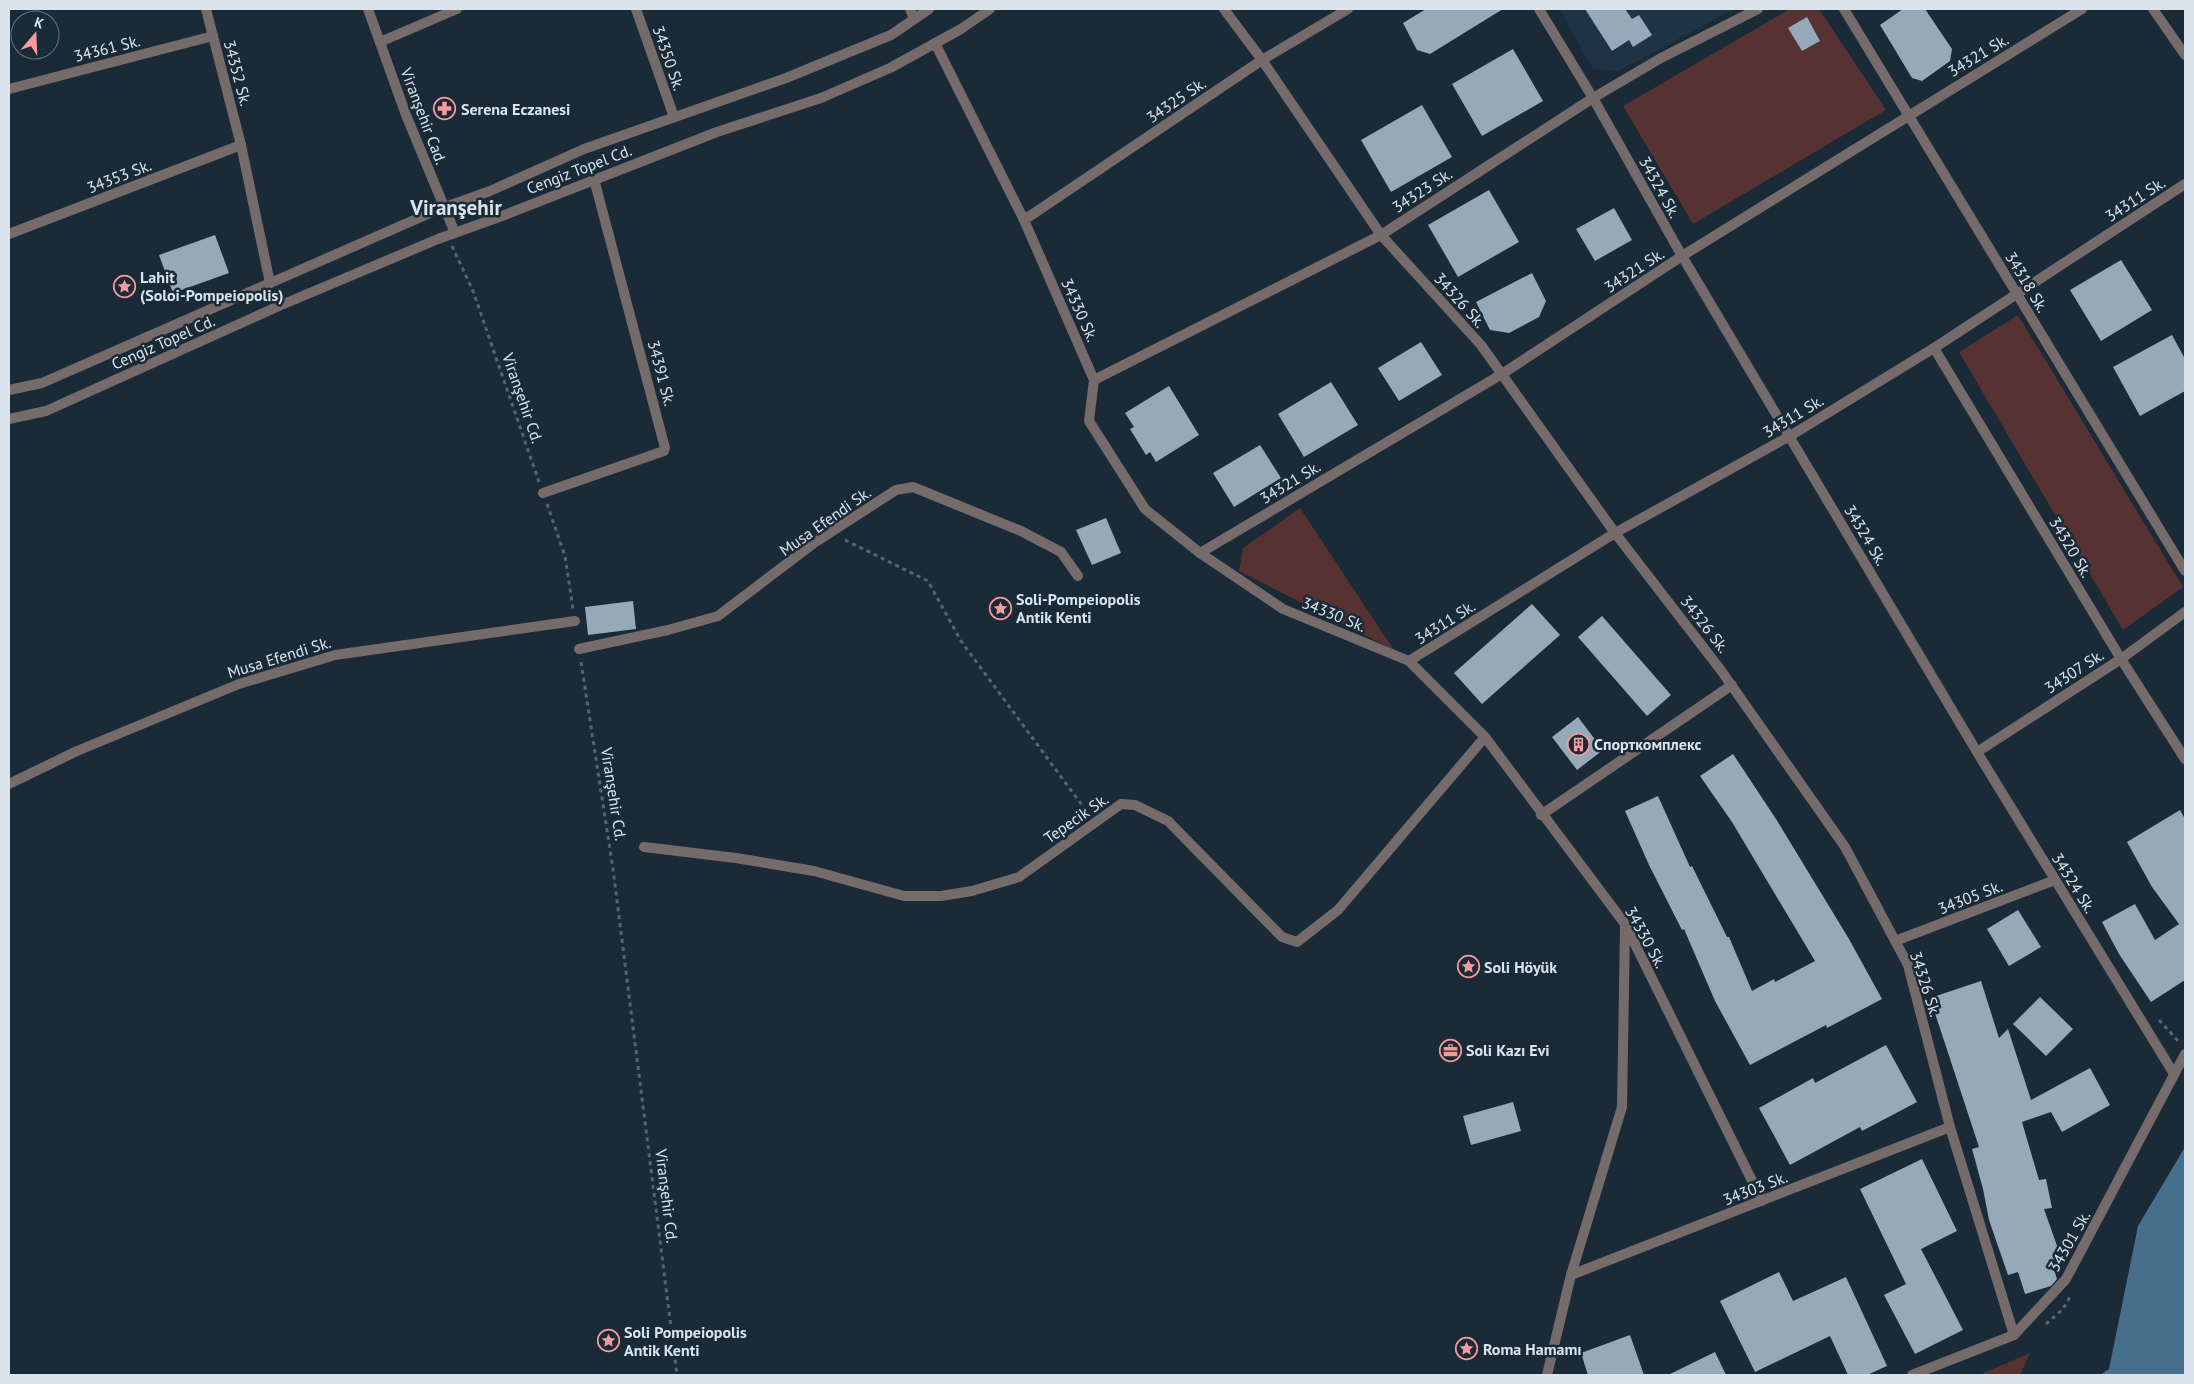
<svg xmlns="http://www.w3.org/2000/svg" width="2194" height="1384" font-family="'PT Sans',sans-serif">
<style>
.built{fill:#1e3445}
.green{fill:#563232}
.water{fill:#476e8b}
.building{fill:#96a9b9}
.lines{fill:none;stroke-linecap:round;stroke-linejoin:round}
.path{stroke:#576570;stroke-width:3;stroke-dasharray:4 4;stroke-linecap:butt}
.minor{stroke:#766b6b;stroke-width:10}
.tertiary{stroke:#766b6b;stroke-width:10}
.labels{text-anchor:middle;dominant-baseline:central;stroke-width:5;stroke-linejoin:round;paint-order:stroke}
.street-label{font-size:16px;fill:#dae4ed;stroke:#1a2a36}
.poi-label{font-size:16px;font-weight:bold;fill:#dae4ed;stroke:#1a2a36;text-anchor:start}
.district-label{font-size:21px;font-weight:bold;fill:#dae4ed;stroke:#1a2a36}
</style>
<rect width="100%" height="100%" fill="#1a2a36"/>
<path class="built" d="M 1559,9 L 1735,9 L 1618,71 L 1593,69 Z"/>
<g class="green">
<path d="M 1790,9 L 1819,9 L 1886,110 L 1693,224 L 1623,106 Z"/>
<path d="M 2018,315 L 2183,587 L 2123,630 L 1959,352 Z"/>
<path d="M 1300,508 L 1394,650 L 1239,571 L 1243,548 Z"/>
<path d="M 2030,1353 L 2020,1375 L 1979,1375 Z"/>
</g>
<path class="water" d="M 2185,1147 L 2185,1375 L 2100,1375 L 2109,1369 L 2138,1226 Z"/>
<g class="building">
<path d="M 1426,9 L 1503,9 L 1430,54 L 1417,50 L 1403,23 Z"/>
<path d="M 1585,9 L 1625,9 L 1632,19 L 1639,15 L 1652,35 L 1633,47 L 1629,40 L 1612,51 Z"/>
<path d="M 1903,9 L 1925,9 L 1952,49 L 1950,61 L 1922,81 L 1912,78 L 1880,25 Z"/>
<path d="M 1807,17 L 1820,41 L 1802,51 L 1788,28 Z"/>
<path d="M 1513,49 L 1543,101 L 1482,136 L 1452,84 Z"/>
<path d="M 1422,105 L 1452,157 L 1391,192 L 1361,140 Z"/>
<path d="M 1489,190 L 1519,242 L 1458,277 L 1428,225 Z"/>
<path d="M 1614,208 L 1632,240 L 1595,261 L 1576,229 Z"/>
<path d="M 215,235 L 229,273 L 173,293 L 159,255 Z"/>
<path d="M 2121,260 L 2152,310 L 2101,341 L 2070,290 Z"/>
<path d="M 1532,273 L 1546,301 L 1539,317 L 1509,333 L 1490,330 L 1476,302 Z"/>
<path d="M 2172,335 L 2185,359 L 2185,391 L 2140,416 L 2113,367 Z"/>
<path d="M 1421,342 L 1442,375 L 1399,401 L 1378,368 Z"/>
<path d="M 1331,382 L 1358,425 L 1304,457 L 1278,414 Z"/>
<path d="M 1169,386 L 1199,435 L 1156,462 L 1150,452 L 1146,455 L 1130,429 L 1134,427 L 1125,413 Z"/>
<path d="M 1260,445 L 1281,478 L 1234,507 L 1213,473 Z"/>
<path d="M 1106,518 L 1121,553 L 1092,565 L 1076,530 Z"/>
<path d="M 633,601 L 636,629 L 588,635 L 585,607 Z"/>
<path d="M 1532,604 L 1560,635 L 1482,704 L 1454,673 Z"/>
<path d="M 1602,616 L 1671,695 L 1647,716 L 1578,637 Z"/>
<path d="M 1578,717 L 1603,750 L 1577,770 L 1552,737 Z"/>
<path d="M 1733,754 L 1776,819 L 1849,939 L 1882,999 L 1827,1028 L 1826,1025 L 1750,1065 L 1715,1001 L 1684,929 L 1682,930 L 1649,865 L 1625,811 L 1658,796 L 1690,867 L 1692,866 L 1727,937 L 1729,937 L 1752,991 L 1774,979 L 1775,982 L 1815,961 L 1732,822 L 1700,776 Z"/>
<path d="M 2180,810 L 2185,819 L 2185,980 L 2151,1002 L 2119,954 L 2102,922 L 2135,904 L 2155,940 L 2179,924 L 2152,887 L 2127,842 Z"/>
<path d="M 2018,910 L 2041,947 L 2009,966 L 1987,929 Z"/>
<path d="M 1981,981 L 1999,1038 L 2008,1029 L 2031,1100 L 2090,1068 L 2110,1105 L 2062,1132 L 2051,1112 L 2022,1122 L 2039,1180 L 2046,1179 L 2052,1208 L 2044,1209 L 2061,1257 L 2051,1260 L 2057,1279 L 2051,1286 L 2025,1294 L 2018,1272 L 2008,1275 L 1989,1220 L 1983,1189 L 1972,1149 L 1979,1147 L 1930,998 Z"/>
<path d="M 2040,997 L 2073,1029 L 2046,1056 L 2013,1024 Z"/>
<path d="M 1886,1045 L 1917,1102 L 1862,1131 L 1860,1127 L 1790,1165 L 1759,1108 L 1813,1078 L 1815,1083 Z"/>
<path d="M 1513,1102 L 1521,1131 L 1471,1145 L 1463,1116 Z"/>
<path d="M 1922,1159 L 1957,1231 L 1921,1249 L 1963,1330 L 1915,1354 L 1884,1295 L 1906,1284 L 1860,1189 Z"/>
<path d="M 1779,1272 L 1793,1301 L 1846,1277 L 1887,1366 L 1867,1375 L 1848,1375 L 1830,1336 L 1755,1372 L 1720,1301 Z"/>
<path d="M 1630,1335 L 1644,1375 L 1588,1375 L 1581,1353 Z"/>
<path d="M 1715,1352 L 1726,1375 L 1668,1375 Z"/>
</g>
<g class="lines">
<g class="path">
<path d="M 452,246 L 473,291 L 539,482"/>
<path d="M 547,504 L 565,556 L 573,609"/>
<path d="M 845,540 L 928,581 L 961,641 L 1087,812"/>
<path d="M 581,662 L 613,869 L 677,1375"/>
<path d="M 2159,1020 L 2180,1043"/>
<path d="M 2046,1324 L 2063,1309 L 2070,1297"/>
</g>
<g class="minor">
<path d="M 206,9 L 241,145 L 270,283"/>
<path d="M 636,9 L 674,117"/>
<path d="M 910,9 L 914,19"/>
<path d="M 1224,9 L 1262,60 L 1381,235 L 1481,345 L 1615,533 L 1720,669 L 1845,847 L 1908,965 L 1950,1127 L 2014,1335"/>
<path d="M 1539,9 L 1593,98 L 1682,256 L 1977,752 L 2174,1074"/>
<path d="M 1844,9 L 2185,571"/>
<path d="M 2153,9 L 2185,55"/>
<path d="M 380,42 L 457,9"/>
<path d="M 935,43 L 1024,220 L 1094,380 L 1089,421 L 1145,509 L 1200,553 L 1283,609 L 1409,661 L 1485,737 L 1625,924 L 1762,1201"/>
<path d="M 9,89 L 213,36"/>
<path d="M 1024,220 L 1262,60 L 1348,9"/>
<path d="M 9,234 L 241,145"/>
<path d="M 1934,348 L 2121,659 L 2185,759"/>
<path d="M 1094,380 L 1381,235 L 1593,98 L 1661,58 L 1758,9"/>
<path d="M 543,493 L 664,451 L 665,448 L 594,179"/>
<path d="M 1200,553 L 1502,374 L 1682,256 L 2082,9"/>
<path d="M 579,649 L 668,630 L 718,616 L 814,543 L 896,490 L 913,487 L 1021,531 L 1061,552 L 1078,576"/>
<path d="M 1409,661 L 1615,533 L 1790,436 L 1934,348 L 2185,184"/>
<path d="M 1977,752 L 2121,659 L 2185,612"/>
<path d="M 9,784 L 77,751 L 239,684 L 335,655 L 575,621"/>
<path d="M 1541,815 L 1732,685"/>
<path d="M 644,847 L 736,858 L 814,871 L 904,896 L 941,896 L 972,891 L 1019,877 L 1121,804 L 1135,805 L 1168,821 L 1282,937 L 1297,942 L 1338,910 L 1485,737"/>
<path d="M 1895,941 L 2055,880"/>
<path d="M 1571,1275 L 1950,1127"/>
<path d="M 1547,1375 L 1571,1275 L 1622,1107 L 1625,927"/>
<path d="M 1912,1375 L 2014,1335 L 2066,1279 L 2185,1054"/>
</g>
<g class="tertiary">
<path d="M 368,9 L 406,115 L 455,233"/>
<path d="M 9,390 L 42,383 L 437,210 L 490,191 L 584,149 L 786,78 L 891,35 L 929,9"/>
<path d="M 9,419 L 46,411 L 279,306 L 438,239 L 502,216 L 717,132 L 821,98 L 890,68 L 961,29 L 990,9"/>
</g>
</g>
<defs>
<symbol id="pharmacy-ring" viewBox="-11 -11 22 22"><circle r="9.5" fill="#1a2a36" stroke="#f59b9b" stroke-width="1.5"/><path d="M-2-6h4v4h4v4h-4v4h-4v-4h-4v-4h4Z" fill="#f59b9b"/></symbol>
<symbol id="sight-ring" viewBox="-11 -11 22 22"><circle r="9.5" fill="#1a2a36" stroke="#f59b9b" stroke-width="1.5"/><path d="M0-6L1.8-2.2L6-1.7L2.9 1.2L3.7 5.4L0 3.3L-3.7 5.4L-2.9 1.2L-6-1.7L-1.8-2.2Z" fill="#f59b9b"/></symbol>
<symbol id="building-ring" viewBox="-11 -11 22 22"><circle r="9.5" fill="#1a2a36" stroke="#f59b9b" stroke-width="1.5"/><path d="M-4-6H4V6H1V3H-1V6H-4ZM-2.5-4.3h1.7v1.8h-1.7ZM.8-4.3h1.7v1.8H.8ZM-2.5-1h1.7V.8h-1.7ZM.8-1h1.7V.8H.8Z" fill="#f59b9b"/></symbol>
<symbol id="office-ring" viewBox="-11 -11 22 22"><circle r="9.5" fill="#1a2a36" stroke="#f59b9b" stroke-width="1.5"/><path d="M-6-3h4V-5.5h4V-3h4V5H-6ZM-1-4.5V-3h2v-1.5ZM-6 0V1H6V0Z" fill="#f59b9b"/></symbol>
</defs>
<g fill-rule="evenodd">
<use href="#pharmacy-ring" x="432" y="96" width="25" height="25"/>
<use href="#sight-ring" x="112" y="274" width="25" height="25"/>
<use href="#sight-ring" x="988" y="596" width="25" height="25"/>
<use href="#building-ring" x="1566" y="732" width="25" height="25"/>
<use href="#sight-ring" x="1456" y="954" width="25" height="25"/>
<use href="#office-ring" x="1438" y="1038" width="25" height="25"/>
<use href="#sight-ring" x="596" y="1328" width="25" height="25"/>
<use href="#sight-ring" x="1454" y="1336" width="25" height="25"/>
</g>
<g class="labels">
<g class="street-label">
<text transform="translate(107 48) rotate(-14)">34361 Sk.</text>
<text transform="translate(1978 55) rotate(-31)">34321 Sk.</text>
<text transform="translate(669 58) rotate(71)">34350 Sk.</text>
<text transform="translate(238 73) rotate(75)">34352 Sk.</text>
<text transform="translate(1176 100) rotate(-34)">34325 Sk.</text>
<text transform="translate(424 116) rotate(69)">Viranşehir Cad.</text>
<text transform="translate(579 169) rotate(-21)">Cengiz Topel Cd.</text>
<text transform="translate(119 176) rotate(-21)">34353 Sk.</text>
<text transform="translate(1660 187) rotate(61)">34324 Sk.</text>
<text transform="translate(1422 190) rotate(-33)">34323 Sk.</text>
<text transform="translate(2135 199) rotate(-33)">34311 Sk.</text>
<text transform="translate(1634 270) rotate(-33)">34321 Sk.</text>
<text transform="translate(2027 282) rotate(59)">34318 Sk.</text>
<text transform="translate(1460 300) rotate(48)">34326 Sk.</text>
<text transform="translate(1080 310) rotate(66)">34330 Sk.</text>
<text transform="translate(163 342) rotate(-24)">Cengiz Topel Cd.</text>
<text transform="translate(662 373) rotate(75)">34391 Sk.</text>
<text transform="translate(523 398) rotate(71)">Viranşehir Cd.</text>
<text transform="translate(1793 416) rotate(-31)">34311 Sk.</text>
<text transform="translate(1290 482) rotate(-31)">34321 Sk.</text>
<text transform="translate(825 521) rotate(-35)">Musa Efendi Sk.</text>
<text transform="translate(1866 535) rotate(59)">34324 Sk.</text>
<text transform="translate(2071 547) rotate(59)">34320 Sk.</text>
<text transform="translate(1334 614) rotate(22)">34330 Sk.</text>
<text transform="translate(1445 622) rotate(-32)">34311 Sk.</text>
<text transform="translate(1705 624) rotate(52)">34326 Sk.</text>
<text transform="translate(279 657) rotate(-17)">Musa Efendi Sk.</text>
<text transform="translate(2074 671) rotate(-33)">34307 Sk.</text>
<text transform="translate(614 794) rotate(81)">Viranşehir Cd.</text>
<text transform="translate(1076 818) rotate(-35)">Tepecik Sk.</text>
<text transform="translate(2074 883) rotate(58)">34324 Sk.</text>
<text transform="translate(1970 897) rotate(-21)">34305 Sk.</text>
<text transform="translate(1646 937) rotate(61)">34330 Sk.</text>
<text transform="translate(1926 984) rotate(72)">34326 Sk.</text>
<text transform="translate(1755 1188) rotate(-21)">34303 Sk.</text>
<text transform="translate(667 1196) rotate(83)">Viranşehir Cd.</text>
<text transform="translate(2069 1241) rotate(-60)">34301 Sk.</text>
</g>
<g class="poi-label">
<text x="461" y="109">Serena Eczanesi</text>
<text x="140" y="277">Lahit<tspan x="140" dy="18">(Soloi-Pompeiopolis)</tspan></text>
<text x="1016" y="599">Soli-Pompeiopolis<tspan x="1016" dy="18">Antik Kenti</tspan></text>
<text x="1594" y="744">Спорткомплекс</text>
<text x="1484" y="967">Soli Höyük</text>
<text x="1466" y="1050">Soli Kazı Evi</text>
<text x="624" y="1332">Soli Pompeiopolis<tspan x="624" dy="18">Antik Kenti</tspan></text>
<text x="1483" y="1349">Roma Hamamı</text>
</g>
<g class="district-label">
<text x="456" y="207">Viranşehir</text>
</g>
</g>
<rect width="2194" height="1384" fill="none" stroke="#dae4ed" stroke-width="20"/>
<g transform="translate(35 35) rotate(19)"><circle r="24" fill="#1a2a36" stroke="#67747f"/>
<path d="M0-4L9 19L0 12L-9 19Z" fill="#f59b9b"/>
<text y="-8" font-size="14" font-weight="bold" text-anchor="middle" fill="#dae4ed">K</text>
</g>
</svg>
